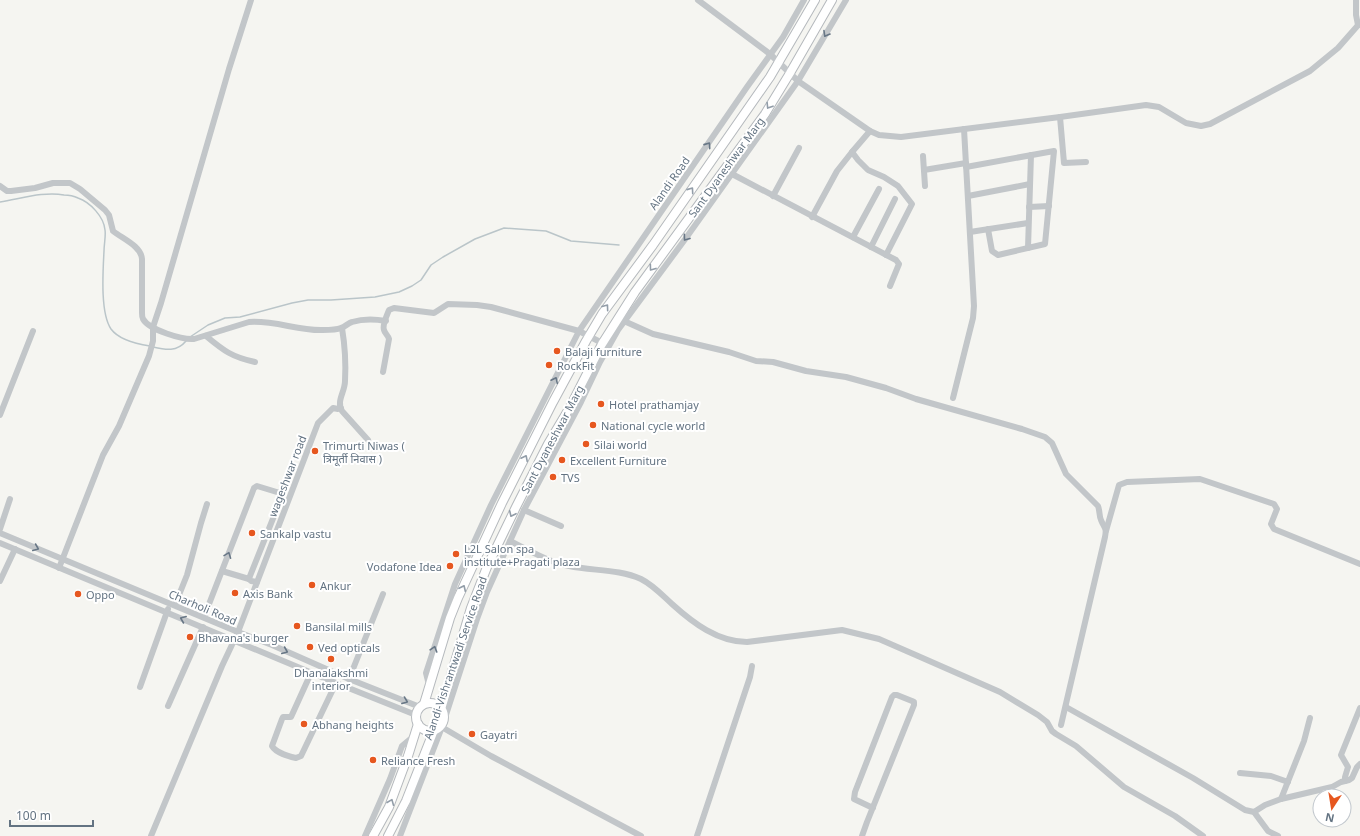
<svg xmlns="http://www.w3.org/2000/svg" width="1360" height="836" font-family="'Noto Sans','Noto Sans Devanagari',sans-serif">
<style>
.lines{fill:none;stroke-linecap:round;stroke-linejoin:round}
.stream{stroke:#bac5c9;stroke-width:1.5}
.major-casing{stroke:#b5b9bd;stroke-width:10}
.minor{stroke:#c2c6c9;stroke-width:6}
.major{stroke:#fff;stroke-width:8}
.oneway{stroke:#687786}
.oneway2{stroke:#929da8}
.poi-dot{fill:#e6571f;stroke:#fff;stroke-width:1.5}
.labels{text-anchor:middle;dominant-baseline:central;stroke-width:4;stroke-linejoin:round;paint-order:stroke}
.street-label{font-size:11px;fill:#637382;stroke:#fff}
.poi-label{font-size:11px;fill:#637382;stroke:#fff;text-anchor:start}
</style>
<rect width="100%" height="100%" fill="#f5f5f1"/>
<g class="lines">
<g class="stream">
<path d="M 0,202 C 20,199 44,191 64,195 C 68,195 74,196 78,198 C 90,202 104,217 105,230 C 106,236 104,244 104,251 C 103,271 100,313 111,329 C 119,340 137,344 150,346"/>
<path d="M 190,337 L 208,325 L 225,318 L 240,317 L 292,303 L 308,300 L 331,300 L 375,297 L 399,292 L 412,286 L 421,280 L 431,265 L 443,257 L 475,239 L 504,228 L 546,231 L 571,241 L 619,245"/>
<path d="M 153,347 C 166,350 177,352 186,341"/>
</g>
<defs>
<g id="major">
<circle cx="430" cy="717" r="14"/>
<path d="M 424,704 L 450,618 L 458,598 L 502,503 L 553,402 L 586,341 L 602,314 L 653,245 L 770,77 L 815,0"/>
<path d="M 441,709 L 471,608 L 487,567 L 516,507 L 548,444 L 570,407 L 602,344 L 635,292 L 765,114 L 790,73 L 832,0"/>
<path d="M 373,836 L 389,807 L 408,756 L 418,724"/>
<path d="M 388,836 L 406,801 L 434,730"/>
</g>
</defs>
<use href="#major" class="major-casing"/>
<g class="minor">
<path d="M 698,0 L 770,54 L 798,81 L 870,131 L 879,135 L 901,137 L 1060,117 L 1146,105 L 1159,107 L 1186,123 L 1201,126 L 1210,124 L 1310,71 L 1338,48 L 1360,23"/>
<path d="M 1356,0 L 1356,15 L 1358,25"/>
<path d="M 1060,117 L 1064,163 L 1086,162"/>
<path d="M 870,131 L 852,152 L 858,160 L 868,170 L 884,177 L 898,186 L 912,204 L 886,255"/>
<path d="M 923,156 L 925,186"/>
<path d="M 966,167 L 1054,151 L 1045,244 L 998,255 L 992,251 L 988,229"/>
<path d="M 924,170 L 966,163"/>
<path d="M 732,174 L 896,260 L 899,264 L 890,286"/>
<path d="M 0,186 L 7,191 L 11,191 L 35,188 L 53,183 L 70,183 L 80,189 L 105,210 L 109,215 L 113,231 C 123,239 141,246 142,259 L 142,313 C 142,315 142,317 143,319 C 149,330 183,340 194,339 L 249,322 C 275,320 298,331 323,330 C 329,330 336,330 341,328 C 345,327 348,323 352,322 C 362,319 375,319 386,321"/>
<path d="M 773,196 L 799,148"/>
<path d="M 968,196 L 1030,184"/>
<path d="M 1029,207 L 1049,206"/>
<path d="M 812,217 L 837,171 L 852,152"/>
<path d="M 970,232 L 1028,223"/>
<path d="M 853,237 L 879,189"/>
<path d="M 871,247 L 895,199"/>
<path d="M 1028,248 L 1031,155"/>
<path d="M 624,321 L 653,334 L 729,352 L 756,361 L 773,362 L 806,371 L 846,377 L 886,388 L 916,399 L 1022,429 L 1045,437 L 1052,443 L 1066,474 L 1098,506 C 1100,511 1099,516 1101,520 C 1104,528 1107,527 1105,537 L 1061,725"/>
<path d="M 342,328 C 345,346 346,363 345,381 C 345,392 336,401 342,411 L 368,440"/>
<path d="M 206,336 C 224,351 232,357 255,362"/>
<path d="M 383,372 L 389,339 C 388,335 385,334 384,330 C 382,325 387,315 389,310 L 394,308 L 434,313 L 448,304 L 477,305 L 491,307 L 579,331 L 606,345"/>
<path d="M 953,398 L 973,318 L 974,306 L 964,129"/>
<path d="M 0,415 L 33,331"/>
<path d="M 524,510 L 561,526"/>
<path d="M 0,529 L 10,499"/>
<path d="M 1106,531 L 1119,485 L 1127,482 L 1200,479 L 1274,504 L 1277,509 L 1271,524 L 1274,529 L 1360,564"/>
<path d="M 0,533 L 238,632 L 272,645 L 349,679 L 420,707"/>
<path d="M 510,541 C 529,550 548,562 569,566 C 593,571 619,569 641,579 C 653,585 662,595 672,604 C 693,623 718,642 747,642 L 842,630 L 879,639 L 918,656 L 1000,692 L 1038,715 L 1047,722 L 1052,731 L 1056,734 L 1076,746 L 1124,787 L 1175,816 L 1203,836"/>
<path d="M 0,543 L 336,683 L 416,715"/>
<path d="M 59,568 L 103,455 L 119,426 L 149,356 L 153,341 L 153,327 L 161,303 L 229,69 L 251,0"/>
<path d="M 222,571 L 249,579"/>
<path d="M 0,581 L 15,549"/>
<path d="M 175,605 L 187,575 L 201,523 L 207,504"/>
<path d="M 204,617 L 254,488 L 257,486 L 280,493 L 282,496 L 250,576 L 249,579 L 251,581 L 257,582"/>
<path d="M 311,673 L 291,717 L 283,717 L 282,719 L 272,746 C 276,753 288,756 296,758 L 301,756 L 336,683"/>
<path d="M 349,679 L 383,594"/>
<path d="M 429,685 L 426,673 L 455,584 L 475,540 L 491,505 L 579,331 L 747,87 L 783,37 L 804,0"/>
<path d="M 140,687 L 168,609"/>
<path d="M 168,706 L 203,627"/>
<path d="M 1066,707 L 1193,778 L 1245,810 L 1254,812 L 1268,831 L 1278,836"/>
<path d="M 440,726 L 491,756 L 641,836"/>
<path d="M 1240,773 L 1271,776 L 1288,782"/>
<path d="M 1345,781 L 1345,777 L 1348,767 L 1341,755 L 1360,708"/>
<path d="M 1281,799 L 1304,741 L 1310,718"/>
<path d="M 1254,812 L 1265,805 L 1281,799 L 1332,787 L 1341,782 L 1349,780 L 1352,778 L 1357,767 L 1360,764"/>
<path d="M 151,836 L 222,666 L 238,632 L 318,423 L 333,408 L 338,409 L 341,408"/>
<path d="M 365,836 L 390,779 L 402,746 L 414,736"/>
<path d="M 400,836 L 442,727 L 477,619 L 487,592 L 524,510 L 581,402 L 600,362 L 618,330 L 686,238 L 798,81 L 846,0"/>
<path d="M 697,836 L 750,677 L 752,666"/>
<path d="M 862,836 L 867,822 L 914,705 L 914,702 L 912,701 L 897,695 L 894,695 L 892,697 L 855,792 L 854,799 L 873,808"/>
</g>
<use href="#major" class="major"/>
</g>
<defs><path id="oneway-chevron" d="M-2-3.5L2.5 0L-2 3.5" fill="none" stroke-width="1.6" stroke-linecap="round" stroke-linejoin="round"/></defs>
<g class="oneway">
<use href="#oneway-chevron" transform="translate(826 34) rotate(120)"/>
<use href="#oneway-chevron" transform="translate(708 145) rotate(-55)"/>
<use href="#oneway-chevron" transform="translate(686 238) rotate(126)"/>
<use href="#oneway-chevron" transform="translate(555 380) rotate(-64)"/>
<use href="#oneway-chevron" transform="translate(36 548) rotate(23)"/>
<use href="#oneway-chevron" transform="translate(228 555) rotate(-69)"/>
<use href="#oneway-chevron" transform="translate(183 619) rotate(-158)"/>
<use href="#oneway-chevron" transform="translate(434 649) rotate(-73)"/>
<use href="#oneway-chevron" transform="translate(285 651) rotate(23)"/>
<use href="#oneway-chevron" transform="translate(405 701) rotate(21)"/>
</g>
<g class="oneway2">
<use href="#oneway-chevron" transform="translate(769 106) rotate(122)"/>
<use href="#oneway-chevron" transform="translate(691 190) rotate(-55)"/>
<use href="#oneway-chevron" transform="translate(652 268) rotate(126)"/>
<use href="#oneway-chevron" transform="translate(606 307) rotate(-54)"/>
<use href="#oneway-chevron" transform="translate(525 458) rotate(-63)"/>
<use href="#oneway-chevron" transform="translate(512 514) rotate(115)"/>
<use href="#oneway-chevron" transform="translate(463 588) rotate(-65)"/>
<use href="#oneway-chevron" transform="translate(391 802) rotate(-68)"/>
</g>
<g class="poi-dot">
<circle cx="557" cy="351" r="4"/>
<circle cx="549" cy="365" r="4"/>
<circle cx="601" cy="404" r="4"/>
<circle cx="593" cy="425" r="4"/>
<circle cx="586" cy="444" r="4"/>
<circle cx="315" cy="451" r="4"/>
<circle cx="562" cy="460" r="4"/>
<circle cx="553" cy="477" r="4"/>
<circle cx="252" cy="533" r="4"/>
<circle cx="456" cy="554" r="4"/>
<circle cx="450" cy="566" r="4"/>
<circle cx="312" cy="585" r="4"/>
<circle cx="235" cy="593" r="4"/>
<circle cx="78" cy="594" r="4"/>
<circle cx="297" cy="626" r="4"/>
<circle cx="190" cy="637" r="4"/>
<circle cx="310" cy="647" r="4"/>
<circle cx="331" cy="659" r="4"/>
<circle cx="304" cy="724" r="4"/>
<circle cx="472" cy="734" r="4"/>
<circle cx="373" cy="760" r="4"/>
</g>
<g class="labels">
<g class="street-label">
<text transform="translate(726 167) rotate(-54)">Sant Dyaneshwar Marg</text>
<text transform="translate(669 183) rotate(-55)">Alandi Road</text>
<text transform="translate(552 439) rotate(-62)">Sant Dyaneshwar Marg</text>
<text transform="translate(287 476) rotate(-69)">wageshwar road</text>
<text transform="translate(203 607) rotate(23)">Charholi Road</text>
<text transform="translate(455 658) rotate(-71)">Alandi-Vishrantwadi Service Road</text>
</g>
<g class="poi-label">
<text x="565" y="351">Balaji furniture</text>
<text x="557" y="365">RockFit</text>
<text x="609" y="404">Hotel prathamjay</text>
<text x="601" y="425">National cycle world</text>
<text x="594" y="444">Silai world</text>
<text x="323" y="445">Trimurti Niwas (<tspan x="323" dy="13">त्रिमूर्ती निवास )</tspan></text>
<text x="570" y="460">Excellent Furniture</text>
<text x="561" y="477">TVS</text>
<text x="260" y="533">Sankalp vastu</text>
<text x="464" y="548">L2L Salon spa<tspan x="464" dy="13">institute+Pragati plaza</tspan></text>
<text x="442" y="566" text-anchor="end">Vodafone Idea</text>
<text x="320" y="585">Ankur</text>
<text x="243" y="593">Axis Bank</text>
<text x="86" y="594">Oppo</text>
<text x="305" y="626">Bansilal mills</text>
<text x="198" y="637">Bhavana's burger</text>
<text x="318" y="647">Ved opticals</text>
<text x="331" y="672" text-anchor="middle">Dhanalakshmi<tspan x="331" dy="13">interior</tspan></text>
<text x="312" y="724">Abhang heights</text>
<text x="480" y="734">Gayatri</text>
<text x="381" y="760">Reliance Fresh</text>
</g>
</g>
<g transform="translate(1332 808) rotate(192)"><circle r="19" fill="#ffffff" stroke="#c1c7cd"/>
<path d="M0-3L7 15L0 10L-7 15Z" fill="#e6571f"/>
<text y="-6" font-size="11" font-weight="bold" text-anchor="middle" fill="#637382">N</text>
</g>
<path d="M10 820v6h83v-6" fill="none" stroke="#637382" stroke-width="2"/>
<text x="16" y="820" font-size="12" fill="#637382" stroke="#ffffff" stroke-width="3" paint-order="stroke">100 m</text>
</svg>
